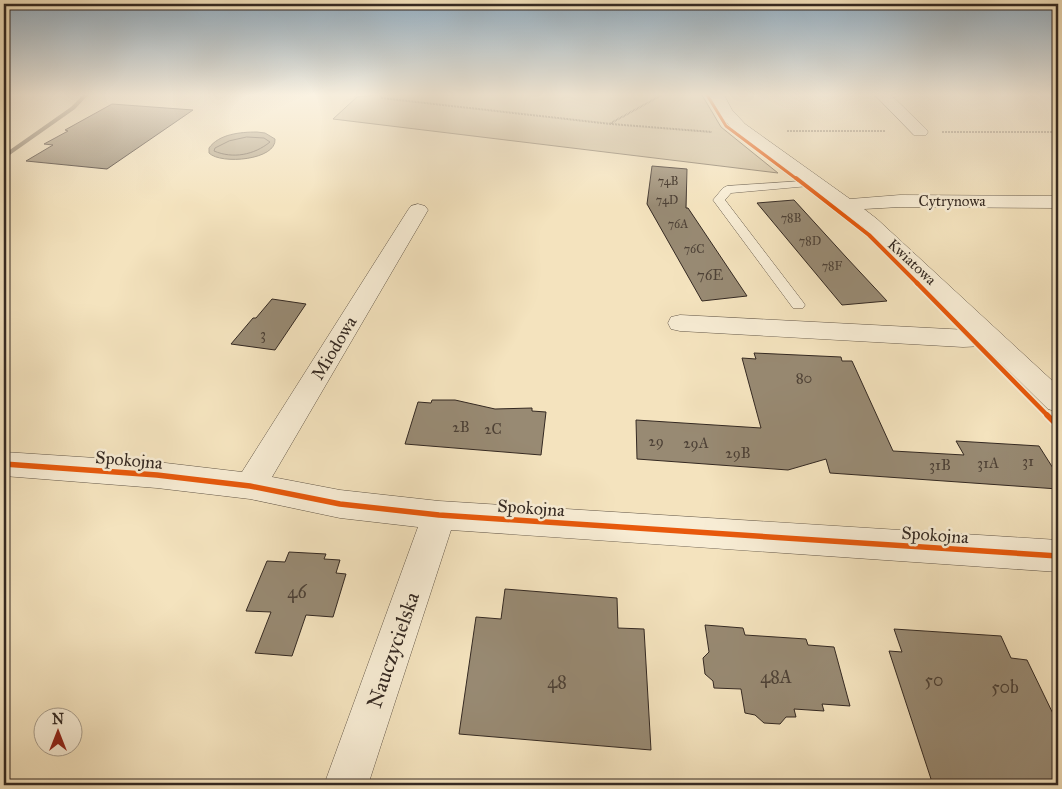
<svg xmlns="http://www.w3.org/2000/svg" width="1062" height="789" font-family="'IM FELL Great Primer',serif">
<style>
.green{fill:#d3c3a3;stroke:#847662}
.water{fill:#b3a489;stroke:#807360}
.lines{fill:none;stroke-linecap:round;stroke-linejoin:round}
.shore{stroke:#746656;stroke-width:1}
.stream{fill:#807360;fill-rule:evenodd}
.building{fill:#988a73;stroke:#342922}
.lane-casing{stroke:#645849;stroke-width:1}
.street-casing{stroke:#645849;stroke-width:1}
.path{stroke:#342922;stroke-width:2;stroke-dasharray:0.5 1;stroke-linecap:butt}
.lane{fill:#f8edd5;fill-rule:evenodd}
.street{fill:#f8edd5;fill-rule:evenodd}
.cycleway-far3-casing{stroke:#f8edd5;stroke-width:5}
.cycleway-far2-casing{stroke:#f8edd5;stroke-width:6}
.cycleway-far1-casing{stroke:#f8edd5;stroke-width:8}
.cycleway-casing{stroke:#f8edd5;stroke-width:9}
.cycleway-far3{stroke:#e8590c;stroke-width:3}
.cycleway-far2{stroke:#e8590c;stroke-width:4}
.cycleway-far1{stroke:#e8590c;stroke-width:4.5}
.cycleway{stroke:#e8590c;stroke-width:5.5}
.labels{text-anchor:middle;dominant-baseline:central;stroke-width:5;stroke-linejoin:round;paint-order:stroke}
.far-number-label{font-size:12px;fill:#4d4136}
.far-street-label{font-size:15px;fill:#342922;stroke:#f8edd5}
.number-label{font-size:15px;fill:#4d4136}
.street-label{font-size:18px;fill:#342922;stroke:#f8edd5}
.near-number-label{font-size:18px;fill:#4d4136}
.near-street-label{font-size:21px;fill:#342922;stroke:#f8edd5}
</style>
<rect width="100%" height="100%" fill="#f4e3be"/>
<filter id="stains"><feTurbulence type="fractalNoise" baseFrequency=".004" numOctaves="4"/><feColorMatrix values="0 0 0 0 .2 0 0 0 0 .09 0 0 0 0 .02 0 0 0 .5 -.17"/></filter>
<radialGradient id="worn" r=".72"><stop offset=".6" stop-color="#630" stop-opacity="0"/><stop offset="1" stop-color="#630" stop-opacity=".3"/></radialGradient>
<path class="green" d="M 376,95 L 702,95 L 721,127 L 778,173 L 333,119 L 357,97 Z"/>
<path class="water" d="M 257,132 L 265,133 L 275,139 C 277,160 221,165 209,153 L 209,148 C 219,134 240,132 257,132 Z"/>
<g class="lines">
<path class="shore" d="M 247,137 L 264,138 L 270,142 C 254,155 233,159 214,151 L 215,148 L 229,141 Z"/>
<path class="stream" d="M 83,95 L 88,95 L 75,109 L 4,159 L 4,154 L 71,107 Z"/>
</g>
<g class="building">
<path d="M 112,104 L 193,110 L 107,169 L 26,161 L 53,145 L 44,144 L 68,131 L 65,130 Z"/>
<path d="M 652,166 L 687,169 L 686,208 L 688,208 L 747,296 L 702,301 L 647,204 Z"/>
<path d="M 794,200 L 846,257 L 887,301 L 842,305 L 757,203 Z"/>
<path d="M 272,299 L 306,304 L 275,350 L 231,344 L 253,318 L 256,318 Z"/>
<path d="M 754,353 L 841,357 L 842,361 L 852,361 L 893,451 L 964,455 L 956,441 L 1039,446 L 1058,476 L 1058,489 L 830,473 L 826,459 L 788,470 L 637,459 L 636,420 L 761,428 L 742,358 L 756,359 Z"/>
<path d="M 432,400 L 455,400 L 495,409 L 532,408 L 532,411 L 546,412 L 541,455 L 405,444 L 418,402 L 431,403 Z"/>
<path d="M 289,552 L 326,554 L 324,559 L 340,560 L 336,573 L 346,574 L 333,617 L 306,615 L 292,656 L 255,653 L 271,612 L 246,611 L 267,561 L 285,562 Z"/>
<path d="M 505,589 L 617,598 L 618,628 L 644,629 L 651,750 L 459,734 L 476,617 L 501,619 Z"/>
<path d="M 705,625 L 743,628 L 745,635 L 806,639 L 808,645 L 834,647 L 850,706 L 822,704 L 824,711 L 794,709 L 796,717 L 786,717 L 780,724 L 764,723 L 755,715 L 745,713 L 741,689 L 714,688 L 713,681 L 705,674 L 703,658 L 709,652 Z"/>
<path d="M 894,629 L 1001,636 L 1011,658 L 1027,660 L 1058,724 L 1058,785 L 969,785 L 932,782 L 889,651 L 902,652 Z"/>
</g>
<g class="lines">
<defs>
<path id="lane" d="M 816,180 L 820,181 L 822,183 L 820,185 L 731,193 L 725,200 L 803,302 L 805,305 L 803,308 L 793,308 L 713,200 L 723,188 L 727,186 Z"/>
<g id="street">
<path d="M 710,95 L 724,95 L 732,110 L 745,124 L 850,199 L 900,195 L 1058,196 L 1058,208 L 900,207 L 864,209 L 877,219 L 1058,386 L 1058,412 L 1048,409 L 984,346 L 963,347 L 680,331 L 671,329 L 668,323 L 671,317 L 680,315 L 968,330 L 863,227 L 733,130 L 718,112 Z"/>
<path d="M 875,95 L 891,95 L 926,129 L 928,132 L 926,135 L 914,135 Z"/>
<path d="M 418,204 L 425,206 L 428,210 L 272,477 L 340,490 L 439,501 L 1058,540 L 1058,572 L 451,530 L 368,785 L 324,785 L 418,527 L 340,518 L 250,499 L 157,488 L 4,476 L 4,452 L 157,462 L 242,472 L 408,210 L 411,206 Z"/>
</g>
</defs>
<use href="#lane" class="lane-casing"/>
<use href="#street" class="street-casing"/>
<g class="path">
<path d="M 381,95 L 381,98 L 611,124 L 712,132"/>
<path d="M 611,123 L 662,95"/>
<path d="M 787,131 L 885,131"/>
<path d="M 942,132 L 1058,132"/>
</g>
<use href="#lane" class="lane"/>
<use href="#street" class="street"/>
<defs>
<path id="cycleway-far3" d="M 707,95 L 726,126 L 798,180"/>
<path id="cycleway-far2" d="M 796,178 L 869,235 L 918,284"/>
<path id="cycleway-far1" d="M 917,283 L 1048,416"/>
<g id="cycleway">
<path d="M 1047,415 L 1058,426"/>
<path d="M 4,464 L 157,475 L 250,486 L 340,504 L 439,515 L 1058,556"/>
</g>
</defs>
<use href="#cycleway-far3" class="cycleway-far3-casing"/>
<use href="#cycleway-far2" class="cycleway-far2-casing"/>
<use href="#cycleway-far1" class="cycleway-far1-casing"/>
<use href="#cycleway" class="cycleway-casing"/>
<use href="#cycleway-far3" class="cycleway-far3"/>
<use href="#cycleway-far2" class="cycleway-far2"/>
<use href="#cycleway-far1" class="cycleway-far1"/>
<use href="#cycleway" class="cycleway"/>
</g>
<linearGradient id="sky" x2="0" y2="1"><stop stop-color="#93aec2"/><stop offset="0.46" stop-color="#faf2e2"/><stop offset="1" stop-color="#faf2e2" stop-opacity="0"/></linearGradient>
<rect width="1062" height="206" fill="url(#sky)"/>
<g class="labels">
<g class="far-number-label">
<text x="668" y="181">74B</text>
<text x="667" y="200">74D</text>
<text x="791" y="218">78B</text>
<text x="678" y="224">76A</text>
<text x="810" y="241">78D</text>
<text x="694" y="249">76C</text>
<text x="832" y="266">78F</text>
</g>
<g class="far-street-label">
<text x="952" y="201">Cytrynowa</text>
<text transform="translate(912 262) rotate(43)">Kwiatowa</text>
</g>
<g class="number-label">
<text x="710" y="275">76E</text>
<text x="263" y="334">3</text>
<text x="804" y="378">80</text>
<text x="461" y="427">2B</text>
<text x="493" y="429">2C</text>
<text x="656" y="441">29</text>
<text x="696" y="443">29A</text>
<text x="738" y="453">29B</text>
<text x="1028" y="461">31</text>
<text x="988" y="463">31A</text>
<text x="940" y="465">31B</text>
</g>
<g class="street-label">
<text transform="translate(334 348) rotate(-59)">Miodowa</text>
<text transform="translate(129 460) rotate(5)">Spokojna</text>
<text transform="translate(531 508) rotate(4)">Spokojna</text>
<text transform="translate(935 535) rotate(4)">Spokojna</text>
</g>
<g class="near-number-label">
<text x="297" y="592">46</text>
<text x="776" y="677">48A</text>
<text x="934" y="680">50</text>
<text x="557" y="682">48</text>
<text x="1005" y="687">50b</text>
</g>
<g class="near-street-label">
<text transform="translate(393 650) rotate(-71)">Nauczycielska</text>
</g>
</g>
<rect width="1062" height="789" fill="none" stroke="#f4e3be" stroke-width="20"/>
<rect x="5" y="5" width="1052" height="779" fill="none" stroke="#342922" stroke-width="2.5"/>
<rect x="10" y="10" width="1042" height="769" fill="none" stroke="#342922"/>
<g transform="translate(58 732)"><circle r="24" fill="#f8edd5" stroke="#aa9f8d"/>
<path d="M0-4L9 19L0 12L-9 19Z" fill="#8f2418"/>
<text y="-8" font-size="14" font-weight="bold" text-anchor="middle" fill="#342922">N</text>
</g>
<rect width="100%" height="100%" filter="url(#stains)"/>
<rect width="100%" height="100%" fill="url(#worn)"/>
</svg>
